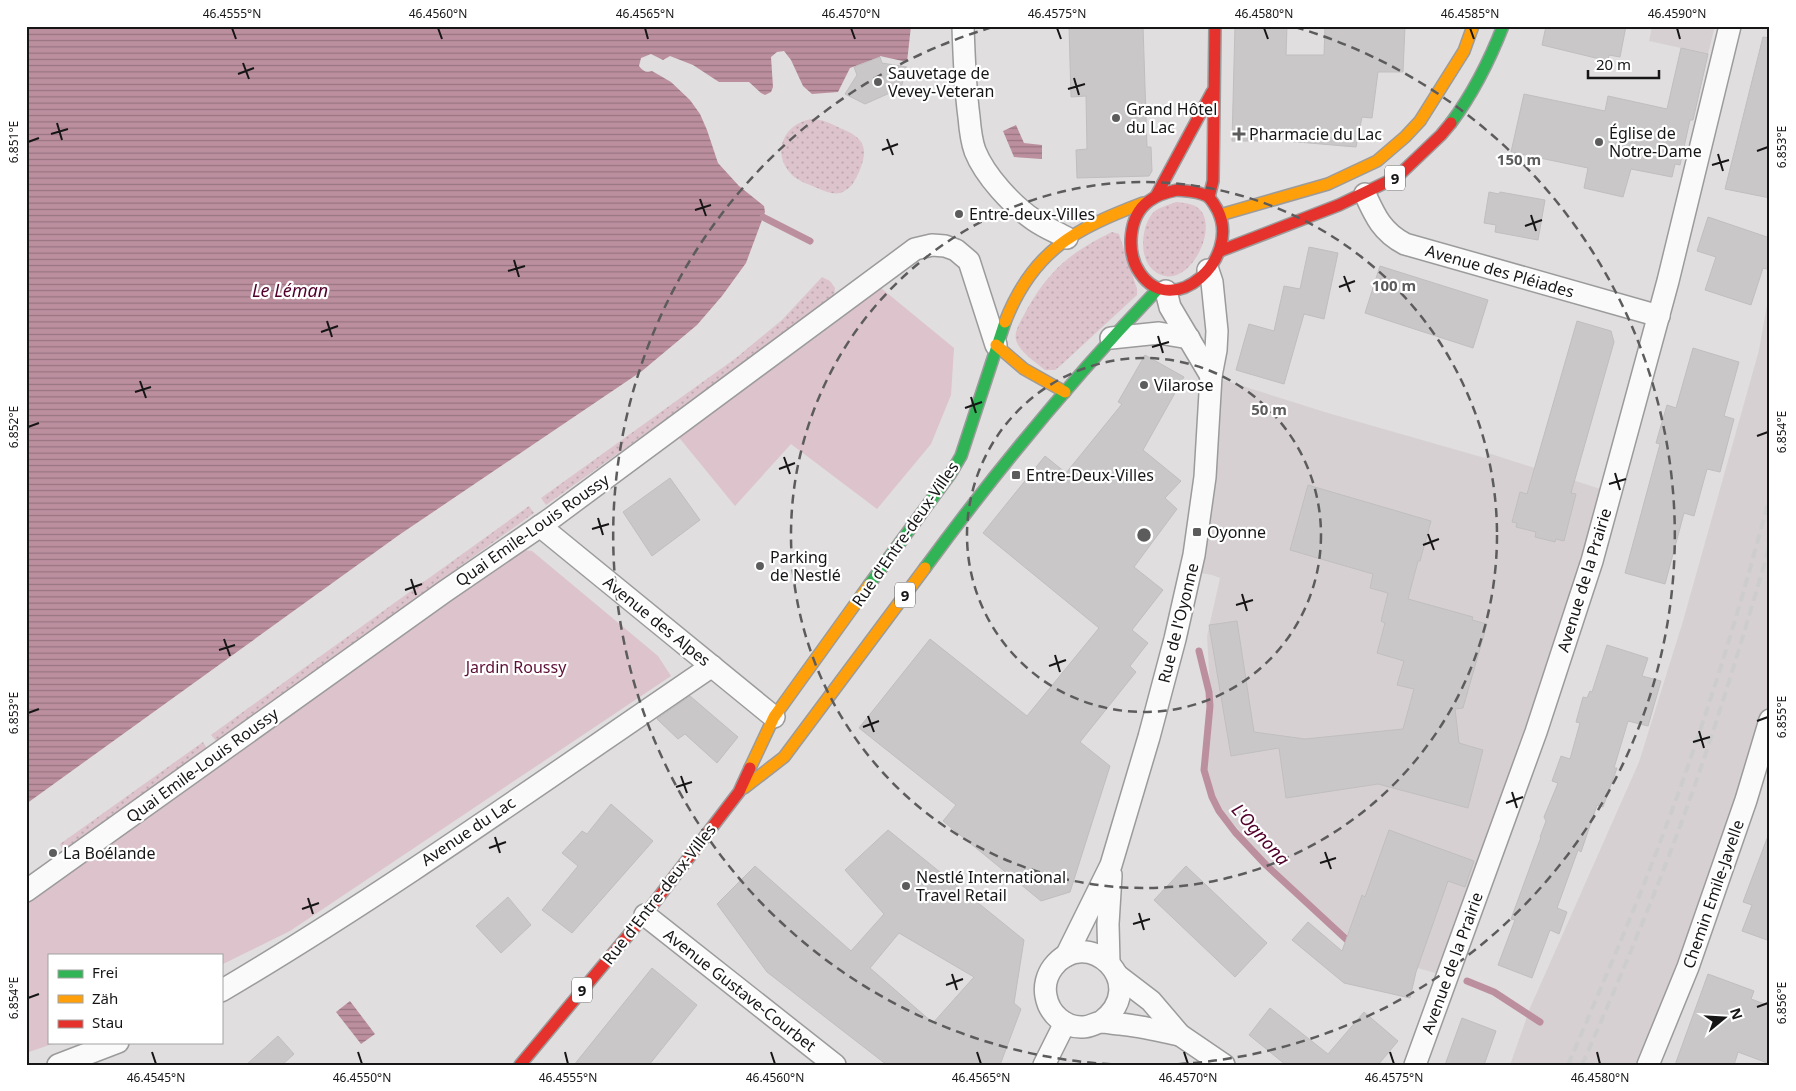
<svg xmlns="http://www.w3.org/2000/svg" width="1796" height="1091" font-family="'Noto Sans',sans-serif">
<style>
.built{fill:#d7d0d3}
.grass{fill:url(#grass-dots)}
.park{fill:#ddc3cc}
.water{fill:url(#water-rules)}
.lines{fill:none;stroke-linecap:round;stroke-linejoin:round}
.stream{stroke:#bc8f9f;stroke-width:7}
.building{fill:#c9c7c7;stroke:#c0bebf;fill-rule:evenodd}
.street-casing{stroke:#9c9b9b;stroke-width:24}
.fast-casing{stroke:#9c9b9b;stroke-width:14}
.slow-casing{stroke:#9c9b9b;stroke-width:14}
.jam-casing{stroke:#9c9b9b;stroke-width:14}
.street{stroke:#fafafa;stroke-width:21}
.fast{stroke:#30b455;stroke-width:11}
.slow{stroke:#ff9f0a;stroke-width:11}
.jam{stroke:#e5322d;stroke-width:11}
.rail{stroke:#cecdcd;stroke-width:4;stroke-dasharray:10 5;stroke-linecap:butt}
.ticks{fill:none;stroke:#171616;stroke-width:2}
.ring{fill:none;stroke:#5d5c5c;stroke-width:2.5;stroke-dasharray:9 6}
.poi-dot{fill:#5d5c5c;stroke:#fff;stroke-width:2}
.labels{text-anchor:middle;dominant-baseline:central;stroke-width:4.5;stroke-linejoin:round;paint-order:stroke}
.shield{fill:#fff;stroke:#5d5c5c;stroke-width:1}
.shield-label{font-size:15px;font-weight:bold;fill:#171616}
.poi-label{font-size:16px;fill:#171616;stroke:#fff;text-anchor:start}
.street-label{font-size:16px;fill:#171616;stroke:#fff}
.park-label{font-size:16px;fill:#5e0e35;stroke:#fff}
.water-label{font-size:18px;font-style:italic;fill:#51002b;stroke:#fff}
.centre{fill:#5d5c5c;stroke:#fff;stroke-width:2.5}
.ring-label{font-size:15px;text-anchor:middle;font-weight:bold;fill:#5d5c5c;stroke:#fff;stroke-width:4.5;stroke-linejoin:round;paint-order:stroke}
.neatline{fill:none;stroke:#171616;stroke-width:2}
.ticks-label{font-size:12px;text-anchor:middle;fill:#171616}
</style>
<defs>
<pattern id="grass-dots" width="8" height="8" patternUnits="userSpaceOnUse" patternTransform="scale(1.25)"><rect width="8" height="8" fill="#ddc3cc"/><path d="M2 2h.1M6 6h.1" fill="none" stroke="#bda7ae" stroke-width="1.8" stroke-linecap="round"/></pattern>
<pattern id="water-rules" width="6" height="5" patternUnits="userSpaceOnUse" patternTransform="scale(1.25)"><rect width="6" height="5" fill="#bc8f9f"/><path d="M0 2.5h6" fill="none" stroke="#987481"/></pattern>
</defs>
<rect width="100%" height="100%" fill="#e0dedf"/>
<g class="built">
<path d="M 1652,26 L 1715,26 L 1708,54 L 1649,41 Z"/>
<path d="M 1770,288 L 1770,720 L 1648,1065 L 1510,1065 L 1530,1008 L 1639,762 L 1683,621 L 1759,350 Z"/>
<path d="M 1211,376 L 1328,413 L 1485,458 L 1488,453 L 1610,492 L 1446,976 L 1414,967 L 1358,945 L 1268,863 L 1222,811 L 1213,795 L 1207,778 L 1207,759 L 1211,705 L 1207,636 L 1220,578 L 1212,575 L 1190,571 Z"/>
</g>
<g class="grass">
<path d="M 811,119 C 822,119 830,123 840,128 C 863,137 870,147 859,172 C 856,178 853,186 846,190 C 837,197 827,192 817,188 C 808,184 798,181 791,174 C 771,152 784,124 811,119 Z"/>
<path d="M 1176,202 C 1183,203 1192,203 1198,208 C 1222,226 1186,298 1153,270 C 1139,258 1141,228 1152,214 C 1156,208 1169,205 1176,202 Z"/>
<path d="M 1112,232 L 1119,234 L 1137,289 L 1137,295 L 1060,366 L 1055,370 L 1045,370 C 1036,362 1020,353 1016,340 C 1014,332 1020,322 1024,315 C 1047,272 1069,253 1112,232 Z"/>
<path d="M 822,277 L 830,281 L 835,288 L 834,296 L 796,326 L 546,505 L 541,498 L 736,358 L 782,320 Z"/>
<path d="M 529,506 L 534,513 L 217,742 L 211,735 Z"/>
<path d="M 203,742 L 208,750 L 63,852 L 60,844 Z"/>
</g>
<g class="park">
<path d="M 881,288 L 954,348 L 951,395 L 931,444 L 877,509 L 791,444 L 735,506 L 677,435 L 811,341 Z"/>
<path d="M 523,550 L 532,551 L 658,656 L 671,676 L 290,931 L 221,965 L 221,955 L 49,955 L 49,1042 L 58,1042 L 26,1053 L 26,903 L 516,552 Z"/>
</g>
<g class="water">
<path d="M 26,26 L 911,26 L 907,62 L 880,56 L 880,57 L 850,68 L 838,92 L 812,94 L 803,86 L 791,60 L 784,51 L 777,52 L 771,57 L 773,87 L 771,92 L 765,95 L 761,93 L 749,82 L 719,82 L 693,65 L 670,56 L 663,60 L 651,54 L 641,58 L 639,66 C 643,71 646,73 652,71 L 671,82 L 690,100 L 700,114 L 707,130 L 718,163 L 739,186 L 764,206 L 765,212 L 746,263 L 722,296 L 697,325 L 642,371 L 399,535 L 26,804 Z"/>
<path d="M 1016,125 L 1024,143 L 1042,145 L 1042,159 L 1014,157 L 1003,131 Z"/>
<path d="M 350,1001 L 375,1034 L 361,1044 L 336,1012 Z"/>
</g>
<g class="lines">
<g class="stream">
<path d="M 763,217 L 810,241"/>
<path d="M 1199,651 L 1209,692 L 1210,706 L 1204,770 L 1212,797 L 1219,811 L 1235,832 L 1266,865 L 1346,939 L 1354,944"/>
<path d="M 1467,981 L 1494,992 L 1540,1022"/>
</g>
</g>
<g class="building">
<path d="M 1069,26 L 1143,26 L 1147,147 L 1151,147 L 1152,171 L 1149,176 L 1077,178 L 1076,150 L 1087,149 L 1086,96 L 1071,97 Z"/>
<path d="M 1235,26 L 1287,26 L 1286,55 L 1324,55 L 1325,26 L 1405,26 L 1403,72 L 1378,72 L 1372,118 L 1362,117 L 1356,147 L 1286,141 L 1232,141 Z"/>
<path d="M 1546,26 L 1626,26 L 1620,57 L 1609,55 L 1608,61 L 1542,45 Z"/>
<path d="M 1763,37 L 1770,38 L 1770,198 L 1725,189 Z"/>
<path d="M 1681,48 L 1708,54 L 1693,120 L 1690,120 L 1680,165 L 1675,164 L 1672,177 L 1631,169 L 1623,197 L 1584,188 L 1588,168 L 1511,152 L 1524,94 L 1605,111 L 1608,96 L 1667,109 Z"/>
<path d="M 880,57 L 882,63 L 907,67 L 901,88 L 865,104 L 845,94 L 857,75 L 854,67 Z"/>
<path d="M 1489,192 L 1499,194 L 1500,192 L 1545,200 L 1538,240 L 1495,232 L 1496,225 L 1484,223 Z"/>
<path d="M 1708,217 L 1770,238 L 1770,270 L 1763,268 L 1751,305 L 1705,290 L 1716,257 L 1697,251 Z"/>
<path d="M 1309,247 L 1338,253 L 1324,319 L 1304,314 L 1284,384 L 1236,370 L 1249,324 L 1274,331 L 1284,286 L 1300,289 Z"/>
<path d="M 1380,266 L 1488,300 L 1473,348 L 1365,313 Z"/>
<path d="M 1577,321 L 1611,331 L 1614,342 L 1571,493 L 1576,494 L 1564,541 L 1556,539 L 1555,542 L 1535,537 L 1536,532 L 1516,527 L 1517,523 L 1512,522 L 1520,492 L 1527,494 Z"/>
<path d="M 1693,348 L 1739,362 L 1724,416 L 1734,419 L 1720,472 L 1707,469 L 1694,516 L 1684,513 L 1665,584 L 1625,573 L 1660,444 L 1656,443 L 1667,405 L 1676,408 Z"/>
<path d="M 1145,355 L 1184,377 L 1143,450 L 1181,481 L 1165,498 L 1177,509 L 1134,567 L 1163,590 L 1132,630 L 1148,643 L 1130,666 L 1136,672 L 1080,742 L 1110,766 L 1070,892 L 1041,901 L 943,821 L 956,805 L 859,728 L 930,639 L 1027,716 L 1099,628 L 983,533 L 1045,456 L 1066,473 L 1122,404 L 1118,402 Z"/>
<path d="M 670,478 L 700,520 L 652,556 L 623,512 Z"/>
<path d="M 1308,485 L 1431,521 L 1420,561 L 1418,561 L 1408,599 L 1473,617 L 1472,620 L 1487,624 L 1463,708 L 1455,709 L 1459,743 L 1483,750 L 1468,808 L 1378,784 L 1286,798 L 1279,748 L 1231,756 L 1209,625 L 1237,621 L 1254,732 L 1305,739 L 1403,729 L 1414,689 L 1397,685 L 1404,661 L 1377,653 L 1385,623 L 1381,621 L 1388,593 L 1370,588 L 1373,574 L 1290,550 Z"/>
<path d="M 1607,645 L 1648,658 L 1642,676 L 1661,681 L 1648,726 L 1628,721 L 1614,768 L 1617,768 L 1603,807 L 1597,805 L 1581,852 L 1578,850 L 1557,908 L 1567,912 L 1559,934 L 1550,930 L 1532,978 L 1498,965 L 1515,920 L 1511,919 L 1541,837 L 1540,837 L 1546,821 L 1544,817 L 1558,783 L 1552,781 L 1561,756 L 1570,759 L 1580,723 L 1576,722 L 1583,697 L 1587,698 L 1590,691 L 1592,692 Z"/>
<path d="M 690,696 L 738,737 L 717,763 L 685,734 L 678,739 L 657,719 Z"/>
<path d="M 611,804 L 653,841 L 572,933 L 542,910 L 578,866 L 562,853 L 582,831 L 587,834 Z"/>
<path d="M 888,830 L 1024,940 L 1014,1003 L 1021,1009 L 1000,1065 L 887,1065 L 767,972 L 717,904 L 755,866 L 851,951 L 884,914 L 845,870 ZM 899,933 L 974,977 L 933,1023 L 870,968 Z"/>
<path d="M 1389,830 L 1474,861 L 1465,887 L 1448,881 L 1416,972 L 1410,998 L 1344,983 L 1292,940 L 1308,922 L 1342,951 L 1362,895 L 1365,897 Z"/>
<path d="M 1768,836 L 1770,836 L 1770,941 L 1742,931 L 1752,905 L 1743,902 Z"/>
<path d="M 1186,866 L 1267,943 L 1235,977 L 1154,900 Z"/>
<path d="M 508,897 L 531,925 L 501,953 L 476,926 Z"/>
<path d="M 652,968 L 697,1005 L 649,1065 L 574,1065 Z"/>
<path d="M 1708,974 L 1754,991 L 1751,999 L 1770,1006 L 1770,1064 L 1738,1052 L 1734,1065 L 1675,1065 Z"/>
<path d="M 1270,1008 L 1328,1054 L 1364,1012 L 1398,1041 L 1378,1065 L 1286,1065 L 1249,1035 Z"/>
<path d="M 1462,1018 L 1496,1031 L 1484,1065 L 1445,1065 Z"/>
<path d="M 278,1036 L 294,1054 L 282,1065 L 246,1065 Z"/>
</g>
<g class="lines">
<defs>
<g id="street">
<path d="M 963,26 C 964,57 965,87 969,117 C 970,129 971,140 975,151 C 985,176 1012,205 1034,220 C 1044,227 1056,232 1067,238"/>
<path d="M 1365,194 C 1375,216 1382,232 1405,244 L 1659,316"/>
<path d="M 1166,291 L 1170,307 L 1211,376"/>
<path d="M 1111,338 L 1159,333 L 1189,338"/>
<path d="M 540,526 L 774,717"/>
<path d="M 26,891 L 444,592 L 549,520 L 915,249 L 932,245 L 945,246 L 956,250 L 969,261 L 996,345"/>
<path d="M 645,915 L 835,1065"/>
<path d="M 1066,956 L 1111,865 L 1149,737 L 1175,639 L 1194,555 L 1205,477 L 1211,376 L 1216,350 L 1217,331 L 1212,282 L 1208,270"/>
<path d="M 1109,963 L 1108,924 L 1111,875"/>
<path d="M 1117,975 L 1151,1001 L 1180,1035 L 1224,1065"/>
<path d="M 221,991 C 390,891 550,776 712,666"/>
<path d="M 1101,1022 C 1152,984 1087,923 1053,967 C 1047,975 1044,986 1046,996 C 1049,1014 1065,1028 1083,1027 C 1090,1027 1095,1023 1101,1022 C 1107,1022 1115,1024 1120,1024 C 1141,1026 1160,1031 1180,1035"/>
<path d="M 58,1065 L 118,1042"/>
<path d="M 1044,1065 L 1065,1023"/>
<path d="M 1415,1065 L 1536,732 L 1592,561 L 1668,281 L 1730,26"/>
<path d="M 1648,1065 L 1688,967 L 1746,800 L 1770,720"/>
</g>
<g id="fast">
<path d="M 1451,123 C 1474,92 1489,62 1503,26"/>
<path d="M 925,568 C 996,471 1074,377 1157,290"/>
<path d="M 869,585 L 951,473 L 961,456 L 1005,322"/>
</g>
<g id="slow">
<path d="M 1220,215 L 1328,184 L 1377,161 L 1405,137 L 1420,121 L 1464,51 L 1473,26"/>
<path d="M 1005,322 C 1033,250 1075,229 1143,203"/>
<path d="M 996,345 L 1024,369 L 1065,392"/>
<path d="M 750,768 L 774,717 L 869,585"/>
<path d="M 744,788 L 784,757 L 925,568"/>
</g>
<g id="jam">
<path d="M 1177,190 C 1187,191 1198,191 1207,196 C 1212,199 1215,206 1218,211 C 1241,259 1173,321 1140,273 C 1126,253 1128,216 1149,201 C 1157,195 1167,192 1177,190 Z"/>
<path d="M 1156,196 L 1212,92"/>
<path d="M 1209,197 L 1213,181 L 1215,26"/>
<path d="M 1220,251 L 1339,205 L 1397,177 L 1441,135 L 1451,123"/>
<path d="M 520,1065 L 645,915 L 739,792 L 750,768"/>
</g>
</defs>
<use href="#street" class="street-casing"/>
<use href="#fast" class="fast-casing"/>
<use href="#slow" class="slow-casing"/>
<use href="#jam" class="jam-casing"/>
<use href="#street" class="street"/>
<use href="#fast" class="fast"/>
<use href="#slow" class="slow"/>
<use href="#jam" class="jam"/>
<g class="rail">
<path d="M 1568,1065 C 1599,992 1631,919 1659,845 C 1703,730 1739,613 1770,495"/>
<path d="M 1582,1065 C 1624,969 1665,872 1699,773 C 1725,697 1748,621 1770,544"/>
</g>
</g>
<path class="ticks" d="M 232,28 L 236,39M 438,28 L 442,39M 645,28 L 648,39M 851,28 L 855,39M 1057,28 L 1061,39M 1264,28 L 1268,39M 1470,28 L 1474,39M 1677,28 L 1680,39M 243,63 L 249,79M 238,74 L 254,68M 1074,78 L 1079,95M 1068,89 L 1085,84M 57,123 L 62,140M 51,134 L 68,129M 887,139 L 893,155M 28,142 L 39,138M 882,150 L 898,144M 1757,151 L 1768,147M 1718,154 L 1723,171M 1712,165 L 1729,160M 700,199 L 706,216M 695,210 L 711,205M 1531,215 L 1536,231M 1525,226 L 1542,220M 514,260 L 519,277M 508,271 L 525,266M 1344,276 L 1350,292M 1339,287 L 1355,281M 327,321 L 332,337M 321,332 L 338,326M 1158,336 L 1163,353M 1152,347 L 1169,342M 140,381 L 146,398M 135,392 L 151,387M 971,397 L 976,413M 965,408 L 982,402M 28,427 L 39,423M 1757,436 L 1768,432M 784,457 L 790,474M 779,469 L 795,463M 1615,473 L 1620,490M 1609,484 L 1626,479M 598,518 L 603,535M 592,529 L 609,524M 1428,534 L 1434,550M 1423,545 L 1439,539M 411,579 L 416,595M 405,590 L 422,584M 1242,594 L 1247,611M 1236,605 L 1253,600M 224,639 L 230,656M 219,650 L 235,645M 1055,655 L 1060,672M 1049,666 L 1066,660M 28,713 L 39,709M 868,716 L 874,732M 1757,721 L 1768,717M 863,727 L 879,721M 1699,731 L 1704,748M 1693,742 L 1710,737M 681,776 L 687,793M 676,787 L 692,782M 1512,792 L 1517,808M 1506,803 L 1523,797M 495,837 L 500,853M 489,848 L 506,842M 1325,852 L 1331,869M 1320,863 L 1336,858M 308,898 L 313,914M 302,909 L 319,903M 1139,913 L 1144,930M 1133,924 L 1150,919M 952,974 L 957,990M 946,985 L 963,979M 28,998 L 39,994M 1757,1007 L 1768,1003M 152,1052 L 156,1064M 358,1052 L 362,1064M 565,1052 L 568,1064M 771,1052 L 775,1064M 977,1052 L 981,1064M 1184,1052 L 1188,1064M 1390,1052 L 1394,1064M 1597,1052 L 1600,1064"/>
<g class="ring">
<circle cx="1144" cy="535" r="177"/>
<circle cx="1144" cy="535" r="353"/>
<path d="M1126 1065A530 530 0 0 1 993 27M1295 27A530 530 0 0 1 1162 1065"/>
</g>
<g class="poi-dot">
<circle cx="878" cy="82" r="5"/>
<circle cx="1116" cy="118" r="5"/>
<path d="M1236.5 126.5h5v5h5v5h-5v5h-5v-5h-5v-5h5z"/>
<circle cx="1599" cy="142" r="5"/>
<circle cx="959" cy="214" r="5"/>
<circle cx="1144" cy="385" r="5"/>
<rect x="1011" y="470" width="10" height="10" rx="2.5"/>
<rect x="1192" y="527" width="10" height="10" rx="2.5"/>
<circle cx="760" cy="566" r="5"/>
<circle cx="53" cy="853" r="5"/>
<circle cx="906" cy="886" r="5"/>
</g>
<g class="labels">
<g class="shield">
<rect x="1385" y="165.5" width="20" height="25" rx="4"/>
<rect x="895" y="582.5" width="20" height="25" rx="4"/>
<rect x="572" y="977.5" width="20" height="25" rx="4"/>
</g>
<g class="shield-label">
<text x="1395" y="178">9</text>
<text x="905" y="595">9</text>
<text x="582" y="990">9</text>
</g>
<g class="poi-label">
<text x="888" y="73">Sauvetage de<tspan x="888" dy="18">Vevey-Veteran</tspan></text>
<text x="1126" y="109">Grand Hôtel<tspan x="1126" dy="18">du Lac</tspan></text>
<text x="1609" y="133">Église de<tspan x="1609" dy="18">Notre-Dame</tspan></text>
<text x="1249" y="134">Pharmacie du Lac</text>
<text x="969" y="214">Entre-deux-Villes</text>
<text x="1154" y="385">Vilarose</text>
<text x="1026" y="475">Entre-Deux-Villes</text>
<text x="1207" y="532">Oyonne</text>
<text x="770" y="557">Parking<tspan x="770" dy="18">de Nestlé</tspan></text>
<text x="63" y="853">La Boélande</text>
<text x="916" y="877">Nestlé International<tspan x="916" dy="18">Travel Retail</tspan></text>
</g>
<g class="street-label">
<text transform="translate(1500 271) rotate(16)">Avenue des Pléiades</text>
<text transform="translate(532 530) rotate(-35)">Quai Emile-Louis Roussy</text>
<text transform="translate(905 534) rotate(-55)">Rue d'Entre-deux-Villes</text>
<text transform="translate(1584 580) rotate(-73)">Avenue de la Prairie</text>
<text transform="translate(657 621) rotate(39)">Avenue des Alpes</text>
<text transform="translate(1178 623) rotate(-76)">Rue de l'Oyonne</text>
<text transform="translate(202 765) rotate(-36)">Quai Emile-Louis Roussy</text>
<text transform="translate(468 831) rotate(-34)">Avenue du Lac</text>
<text transform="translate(659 894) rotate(-52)">Rue d'Entre-deux-Villes</text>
<text transform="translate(1713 894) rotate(-71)">Chemin Emile-Javelle</text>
<text transform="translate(1452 963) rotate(-70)">Avenue de la Prairie</text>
<text transform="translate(740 990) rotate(38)">Avenue Gustave-Courbet</text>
</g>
<g class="park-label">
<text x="516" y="667">Jardin Roussy</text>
</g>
<g class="water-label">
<text x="290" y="290">Le Léman</text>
<text transform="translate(1261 834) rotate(48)">L'Ognona</text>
</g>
</g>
<circle cx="1144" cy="535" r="8" class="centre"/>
<g class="ring-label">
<text x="1519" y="165">150 m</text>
<text x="1394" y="291">100 m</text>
<text x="1269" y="415">50 m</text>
</g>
<rect width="1796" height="1091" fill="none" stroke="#ffffff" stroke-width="55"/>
<rect x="48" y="954" width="175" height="90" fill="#ffffff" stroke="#a2a2a2"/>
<rect x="58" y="970" width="25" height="8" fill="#30b455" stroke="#a2a2a2"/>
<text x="92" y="978" font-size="15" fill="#171616">Frei</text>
<rect x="58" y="995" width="25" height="8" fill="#ff9f0a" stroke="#a2a2a2"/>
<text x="92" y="1004" font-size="15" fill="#171616">Zäh</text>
<rect x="58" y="1020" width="25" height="8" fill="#e5322d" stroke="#a2a2a2"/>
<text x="92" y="1028" font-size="15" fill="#171616">Stau</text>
<g transform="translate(1724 1018) rotate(72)" stroke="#ffffff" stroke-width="4" paint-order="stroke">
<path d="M0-4L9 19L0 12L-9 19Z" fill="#171616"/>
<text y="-8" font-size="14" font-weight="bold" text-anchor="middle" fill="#171616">N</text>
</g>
<path d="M1588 70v8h71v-8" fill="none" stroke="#171616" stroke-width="2.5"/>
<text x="1596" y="70" font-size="15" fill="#171616" stroke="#ffffff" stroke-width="4" paint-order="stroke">20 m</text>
<rect x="28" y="28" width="1740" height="1036" class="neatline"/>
<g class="ticks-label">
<text x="232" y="18">46.4555°N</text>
<text x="438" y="18">46.4560°N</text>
<text x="645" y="18">46.4565°N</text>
<text x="851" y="18">46.4570°N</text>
<text x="1057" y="18">46.4575°N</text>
<text x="1264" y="18">46.4580°N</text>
<text x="1470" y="18">46.4585°N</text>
<text x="1677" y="18">46.4590°N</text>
<text transform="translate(14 142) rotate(-90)" y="4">6.851°E</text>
<text transform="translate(1782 147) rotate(-90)" y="4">6.853°E</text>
<text transform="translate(14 427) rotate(-90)" y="4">6.852°E</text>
<text transform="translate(1782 432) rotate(-90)" y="4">6.854°E</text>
<text transform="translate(14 713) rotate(-90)" y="4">6.853°E</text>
<text transform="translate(1782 717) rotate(-90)" y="4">6.855°E</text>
<text transform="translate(14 998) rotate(-90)" y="4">6.854°E</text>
<text transform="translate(1782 1003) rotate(-90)" y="4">6.856°E</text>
<text x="156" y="1082">46.4545°N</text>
<text x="362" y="1082">46.4550°N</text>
<text x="568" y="1082">46.4555°N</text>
<text x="775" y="1082">46.4560°N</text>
<text x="981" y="1082">46.4565°N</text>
<text x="1188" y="1082">46.4570°N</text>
<text x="1394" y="1082">46.4575°N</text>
<text x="1600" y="1082">46.4580°N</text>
</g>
</svg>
